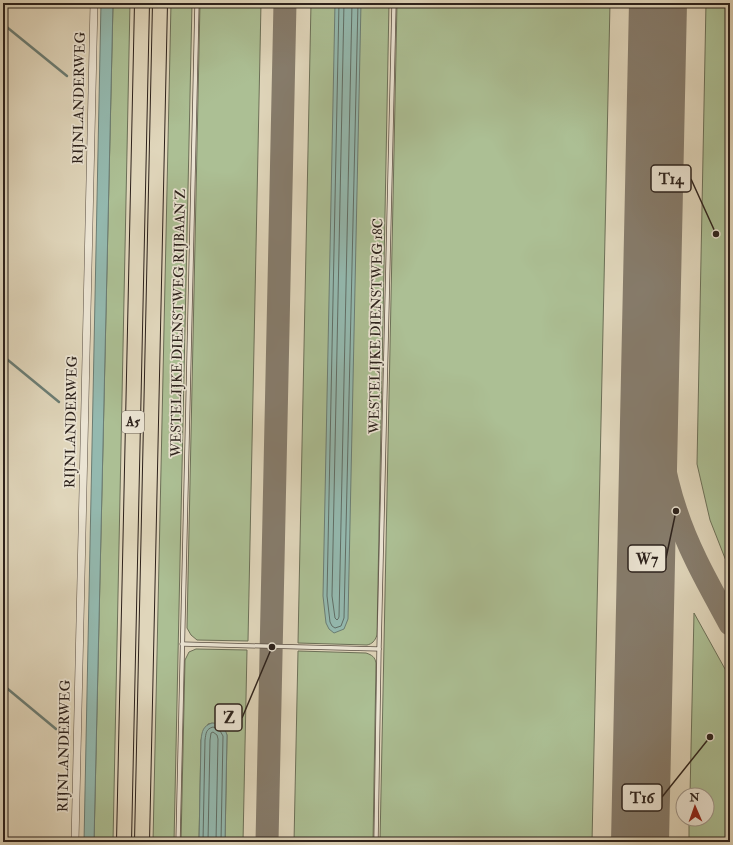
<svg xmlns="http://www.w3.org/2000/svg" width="733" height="845" font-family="'IM FELL Double Pica',serif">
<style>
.green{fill:#acbf94;stroke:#6c7058}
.water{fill:#94b9af;stroke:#6b7d74}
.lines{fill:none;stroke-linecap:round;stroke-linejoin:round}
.shore{stroke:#606e66;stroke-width:1}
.stream{stroke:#6b7d74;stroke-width:2.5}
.taxiway{stroke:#867c6c;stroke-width:23}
.runway{stroke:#867c6c;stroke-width:58}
.lane-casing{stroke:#5a4f44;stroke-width:5}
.street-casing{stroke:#5a4f44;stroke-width:8}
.highway-casing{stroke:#2d221c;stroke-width:16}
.lane{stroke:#ebe4d3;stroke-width:3.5}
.street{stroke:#ebe4d3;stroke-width:7}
.highway{stroke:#e0d6bb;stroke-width:14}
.labels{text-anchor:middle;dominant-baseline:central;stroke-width:3.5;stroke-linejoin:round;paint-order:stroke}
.shield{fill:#ebe4d3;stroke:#665c53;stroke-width:1}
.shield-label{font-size:13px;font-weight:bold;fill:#2d221c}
.street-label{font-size:14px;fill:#2d221c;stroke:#ebe4d3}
.leader{fill:none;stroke:#2d221c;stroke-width:1.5}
.callout-dot{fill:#2d221c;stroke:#ebe4d3;stroke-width:1.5}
.callout{fill:#ebe4d3;stroke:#2d221c;stroke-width:1.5}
.callout-label{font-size:15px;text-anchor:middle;font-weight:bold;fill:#2d221c}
</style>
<rect width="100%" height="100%" fill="#e0d6bb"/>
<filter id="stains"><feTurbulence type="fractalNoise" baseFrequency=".005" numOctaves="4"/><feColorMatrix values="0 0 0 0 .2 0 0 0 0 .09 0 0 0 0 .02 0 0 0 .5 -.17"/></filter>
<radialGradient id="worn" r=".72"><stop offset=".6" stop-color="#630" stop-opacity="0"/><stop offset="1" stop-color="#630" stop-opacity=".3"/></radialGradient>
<g class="green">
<path d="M 113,3 L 130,3 L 113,842 L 94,842 Z"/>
<path d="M 171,3 L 192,3 L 174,842 L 153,842 Z"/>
<path d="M 200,3 L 261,3 L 248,641 L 197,640 L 191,635 L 187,628 Z"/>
<path d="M 311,3 L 389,3 L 377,635 C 375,641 372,644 367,645 L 298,643 Z"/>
<path d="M 397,3 L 610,3 L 592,842 L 380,842 Z"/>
<path d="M 706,3 L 730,3 L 730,571 L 710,520 L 697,464 Z"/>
<path d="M 694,613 L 730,678 L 730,842 L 689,842 L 689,819 L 707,819 L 707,795 L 690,795 Z"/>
<path d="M 196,649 L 247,650 L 243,842 L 225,842 L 227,735 C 224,727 217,721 208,724 L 201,740 L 199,842 L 181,842 L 185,660 L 189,652 Z"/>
<path d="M 298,651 L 366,653 C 372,655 375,657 376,663 L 373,842 L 294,842 Z"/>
</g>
<g class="water">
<path d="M 101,3 L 113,3 L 94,842 L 84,842 Z"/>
<path d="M 335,3 L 361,3 L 348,619 L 344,629 L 334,633 L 329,629 L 326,623 L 323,596 Z"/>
<path d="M 212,723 C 219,723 225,728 227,735 L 225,842 L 199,842 L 201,740 C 202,731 203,726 212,723 Z"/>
</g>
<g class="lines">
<g class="shore">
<path d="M 339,3 L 327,596 L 330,622 L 332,626 L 335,628 L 341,626 L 344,618 L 358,3"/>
<path d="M 344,3 L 332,596 L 335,618 L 337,620 L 338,619 L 339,617 L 352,3"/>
<path d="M 203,842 L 205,740 C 206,733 206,729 213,727 L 219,729 L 223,736 L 221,842"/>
<path d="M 208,842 L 210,740 L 211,733 L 213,732 L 217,735 L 218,739 L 216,842"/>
</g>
<g class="stream">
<path d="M 3,24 L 67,76"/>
<path d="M 3,356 L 59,402"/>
<path d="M 3,685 L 56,729"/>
</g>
<g class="taxiway">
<path d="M 650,373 C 656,420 661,467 676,511 C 689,551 710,587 730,624"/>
<path d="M 267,842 L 285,3"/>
</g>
<path class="runway" d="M 640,842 L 658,3"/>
<defs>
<g id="lane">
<path d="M 182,644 L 379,649 L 394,3"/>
<path d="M 178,842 C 184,562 191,283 197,3"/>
<path d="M 376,842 L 379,649"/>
</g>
<path id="street" d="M 75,842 L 94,3"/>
<g id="highway">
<path d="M 124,842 L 142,3"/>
<path d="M 142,842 L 160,3"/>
</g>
</defs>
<use href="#lane" class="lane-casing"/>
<use href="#street" class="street-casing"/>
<use href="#highway" class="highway-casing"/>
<use href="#lane" class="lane"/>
<use href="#street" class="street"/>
<use href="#highway" class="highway"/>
</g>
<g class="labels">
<rect class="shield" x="122" y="411" width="22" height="22" rx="3"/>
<g class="shield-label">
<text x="133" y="422">A5</text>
</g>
<g class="street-label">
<text transform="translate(79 98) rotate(-89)">RIJNLANDERWEG</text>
<text transform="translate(178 323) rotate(-89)">WESTELIJKE DIENSTWEG RIJBAAN Z</text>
<text transform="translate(376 326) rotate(-89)">WESTELIJKE DIENSTWEG 18C</text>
<text transform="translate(71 422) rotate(-89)">RIJNLANDERWEG</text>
<text transform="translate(64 746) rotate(-89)">RIJNLANDERWEG</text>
</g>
</g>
<path class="leader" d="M716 234L691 179M676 511L666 558M272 647L242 718M710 737L662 797"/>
<g class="callout-dot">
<circle cx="716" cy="234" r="4"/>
<circle cx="676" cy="511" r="4"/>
<circle cx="272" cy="647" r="4"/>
<circle cx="710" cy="737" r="4"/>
</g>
<g class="callout">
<rect x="651" y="165" width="40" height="27" rx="4"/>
<rect x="628" y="545" width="38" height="27" rx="4"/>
<rect x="215" y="704" width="27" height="27" rx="4"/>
<rect x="622" y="784" width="40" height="27" rx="4"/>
</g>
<g class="callout-label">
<text x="671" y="184">T14</text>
<text x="647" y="564">W7</text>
<text x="229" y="723">Z</text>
<text x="642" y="803">T16</text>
</g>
<rect width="733" height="845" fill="none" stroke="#e0d6bb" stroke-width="16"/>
<rect x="4" y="4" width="725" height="837" fill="none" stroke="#2d221c" stroke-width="2"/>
<rect x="8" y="8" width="717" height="829" fill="none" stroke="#2d221c"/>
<g transform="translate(695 807) rotate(358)"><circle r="19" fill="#ebe4d3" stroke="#9f968a"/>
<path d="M0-3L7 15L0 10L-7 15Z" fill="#8f2418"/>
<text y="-6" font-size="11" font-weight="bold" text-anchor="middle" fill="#2d221c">N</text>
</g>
<rect width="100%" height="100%" filter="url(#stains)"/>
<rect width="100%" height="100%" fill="url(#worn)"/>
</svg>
